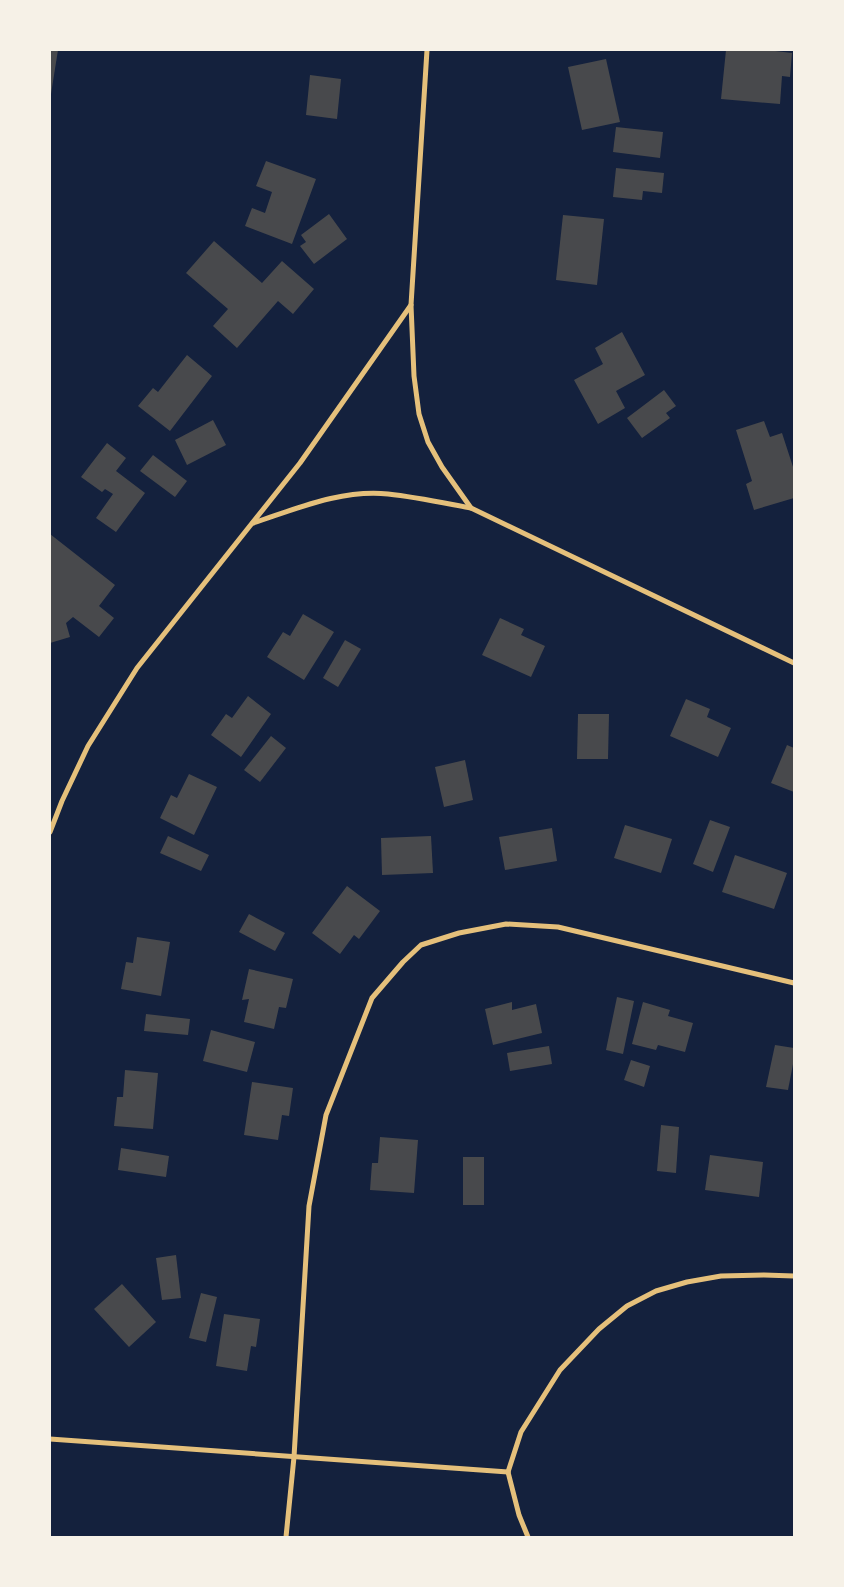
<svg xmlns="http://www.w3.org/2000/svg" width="844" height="1587" font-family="'Source Serif 4',serif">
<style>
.building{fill:#48494c}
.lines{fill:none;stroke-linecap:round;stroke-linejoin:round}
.minor{stroke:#e5c07b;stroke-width:5}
</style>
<rect width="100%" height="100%" fill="#14213d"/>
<g class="building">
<path d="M 50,50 L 58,50 L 51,94 L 50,94 Z"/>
<path d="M 726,50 L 767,50 L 792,53 L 790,77 L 782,76 L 780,104 L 721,99 Z"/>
<path d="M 606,59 L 620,122 L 582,130 L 568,67 Z"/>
<path d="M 310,75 L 341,79 L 337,119 L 306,115 Z"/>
<path d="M 616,127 L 663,132 L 660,158 L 613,152 Z"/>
<path d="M 266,161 L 316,179 L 292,244 L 245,226 L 252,208 L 265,213 L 272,192 L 256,186 Z"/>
<path d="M 616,168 L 664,173 L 662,193 L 643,191 L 642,200 L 613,197 Z"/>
<path d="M 329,214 L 347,239 L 314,264 L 300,246 L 306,242 L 301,235 Z"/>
<path d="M 563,215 L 604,219 L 597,285 L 556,280 Z"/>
<path d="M 214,241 L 262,283 L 282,261 L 314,289 L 293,314 L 278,301 L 237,348 L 213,326 L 228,309 L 186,273 Z"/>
<path d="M 622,332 L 645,375 L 616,391 L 625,408 L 598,424 L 574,380 L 603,364 L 595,348 Z"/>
<path d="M 187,355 L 212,376 L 170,431 L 138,406 L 153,388 L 158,392 Z"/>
<path d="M 664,390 L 676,406 L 666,413 L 670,418 L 642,438 L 627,418 Z"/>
<path d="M 213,420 L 226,445 L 187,465 L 175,440 Z"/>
<path d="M 764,421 L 770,437 L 782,433 L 794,470 L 794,498 L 754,510 L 746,484 L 752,481 L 736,430 Z"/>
<path d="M 107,443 L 126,458 L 116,471 L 145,493 L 116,532 L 96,518 L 113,494 L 105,489 L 102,492 L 81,477 Z"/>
<path d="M 153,455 L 187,481 L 175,497 L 140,471 Z"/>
<path d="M 50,534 L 115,585 L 99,606 L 114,618 L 99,637 L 73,617 L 66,623 L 70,637 L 50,643 Z"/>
<path d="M 303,614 L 334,632 L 304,680 L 267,657 L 283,632 L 290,636 Z"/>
<path d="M 500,618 L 524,629 L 521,635 L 545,646 L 531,677 L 482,655 Z"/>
<path d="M 345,640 L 361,649 L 338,687 L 323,678 Z"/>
<path d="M 248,696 L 271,714 L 241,757 L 211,735 L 226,714 L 232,718 Z"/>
<path d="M 686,699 L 710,709 L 707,717 L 731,728 L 718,757 L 670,736 Z"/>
<path d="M 578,714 L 609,714 L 608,759 L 577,759 Z"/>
<path d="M 271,736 L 286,748 L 260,782 L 244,770 Z"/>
<path d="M 787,745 L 794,748 L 794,792 L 771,783 Z"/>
<path d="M 465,760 L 473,800 L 444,807 L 435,767 Z"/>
<path d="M 189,774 L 217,787 L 194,835 L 160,818 L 171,795 L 177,798 Z"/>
<path d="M 710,820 L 730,827 L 713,872 L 693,864 Z"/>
<path d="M 625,825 L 672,839 L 661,873 L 614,858 Z"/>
<path d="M 552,828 L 557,861 L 505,870 L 499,837 Z"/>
<path d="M 168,836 L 209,855 L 201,871 L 160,853 Z"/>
<path d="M 431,836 L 433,873 L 382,875 L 381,838 Z"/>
<path d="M 735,855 L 787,873 L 774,909 L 722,892 Z"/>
<path d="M 347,886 L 380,911 L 359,939 L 354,935 L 340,954 L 312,933 Z"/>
<path d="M 249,914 L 285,933 L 275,951 L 239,932 Z"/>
<path d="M 137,937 L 170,942 L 161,996 L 121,989 L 126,962 L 133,963 Z"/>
<path d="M 249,969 L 293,979 L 286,1008 L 279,1007 L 274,1029 L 244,1022 L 249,999 L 242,1000 Z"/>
<path d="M 617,997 L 634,1001 L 623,1054 L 606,1050 Z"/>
<path d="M 512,1002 L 512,1010 L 536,1004 L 542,1033 L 493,1045 L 485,1009 Z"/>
<path d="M 643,1002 L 670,1010 L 668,1016 L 693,1023 L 685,1052 L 658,1045 L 656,1050 L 632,1044 Z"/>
<path d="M 146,1014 L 190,1019 L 188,1035 L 144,1031 Z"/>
<path d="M 211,1030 L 255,1042 L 247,1072 L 203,1061 Z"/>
<path d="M 775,1045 L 794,1048 L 794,1059 L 788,1090 L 766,1087 Z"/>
<path d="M 549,1046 L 552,1064 L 510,1071 L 507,1053 Z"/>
<path d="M 631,1060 L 650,1066 L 644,1087 L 624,1080 Z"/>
<path d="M 125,1070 L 158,1073 L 153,1129 L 114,1126 L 117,1097 L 123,1097 Z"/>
<path d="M 252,1082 L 293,1088 L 289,1116 L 282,1115 L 278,1140 L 244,1135 Z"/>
<path d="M 661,1125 L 679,1127 L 676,1173 L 657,1171 Z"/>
<path d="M 380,1137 L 418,1140 L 414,1193 L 370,1190 L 372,1163 L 378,1163 Z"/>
<path d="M 121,1148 L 169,1156 L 166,1177 L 118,1170 Z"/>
<path d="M 710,1155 L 763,1162 L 759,1197 L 705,1190 Z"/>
<rect x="463" y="1157" width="21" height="48"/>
<path d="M 176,1255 L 181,1298 L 162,1300 L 156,1258 Z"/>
<path d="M 122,1284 L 156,1322 L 129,1347 L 94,1309 Z"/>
<path d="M 201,1293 L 217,1297 L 206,1342 L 189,1338 Z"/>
<path d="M 224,1314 L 260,1319 L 256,1347 L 251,1346 L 247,1371 L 216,1366 Z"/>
</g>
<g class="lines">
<g class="minor">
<path d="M 427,50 L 411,305 L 414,376 L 419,414 L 428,442 L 442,467 L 471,508 L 794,663"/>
<path d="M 253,523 C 296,509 342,489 388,494 C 416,497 444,503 471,508"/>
<path d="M 50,832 L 62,801 L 88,746 L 137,668 L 300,463 L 411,305"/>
<path d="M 50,1439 L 508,1472"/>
<path d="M 508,1472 L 521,1432 L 560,1370 L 599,1329 L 627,1306 L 656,1291 L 687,1282 L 721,1276 L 764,1275 L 794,1276"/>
<path d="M 508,1472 L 519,1515 L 528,1537"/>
<path d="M 286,1537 L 294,1457 L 309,1206 L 326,1115 L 372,998 L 403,962 L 421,945 L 459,933 L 506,924 L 558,927 L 794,983"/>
</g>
</g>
<rect width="844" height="1587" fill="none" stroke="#f6f1e7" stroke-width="102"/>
</svg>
